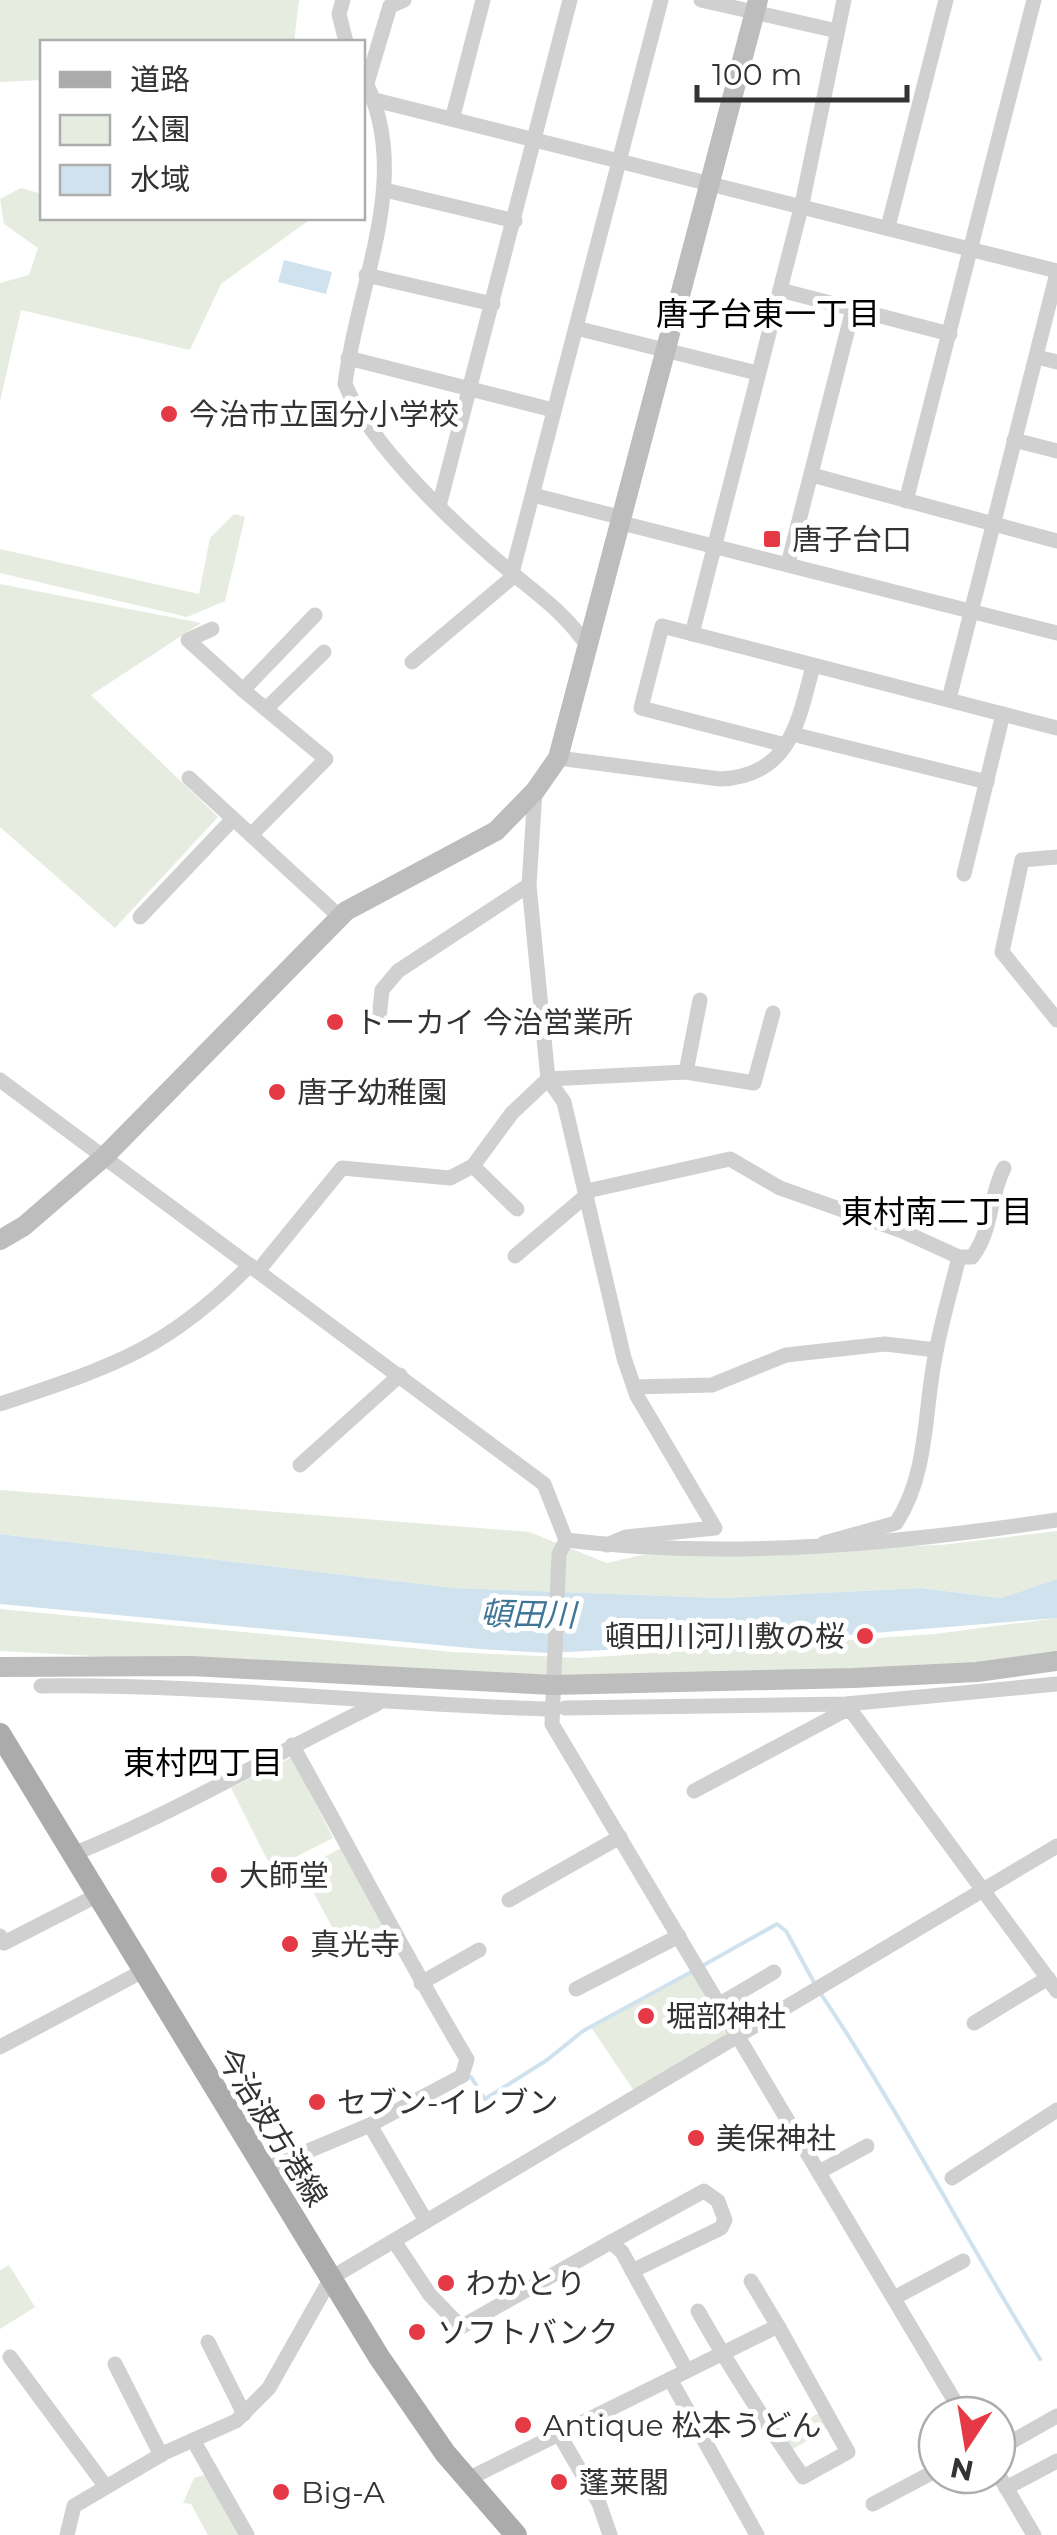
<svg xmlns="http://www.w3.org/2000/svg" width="1057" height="2535" font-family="Montserrat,'Noto Sans JP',sans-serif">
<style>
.green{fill:#e6ecdf}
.water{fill:#cfe2ee}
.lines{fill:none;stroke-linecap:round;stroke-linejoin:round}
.stream{stroke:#cfe2ee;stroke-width:4}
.street{stroke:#d0d0d0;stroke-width:15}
.secondary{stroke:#bdbdbd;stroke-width:20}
.primary{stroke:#ababab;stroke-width:22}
.poi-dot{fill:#e63946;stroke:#fff;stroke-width:4}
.labels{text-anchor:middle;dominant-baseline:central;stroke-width:10;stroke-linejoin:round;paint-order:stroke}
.poi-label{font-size:30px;fill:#333;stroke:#fff;text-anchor:start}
.street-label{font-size:30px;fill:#333;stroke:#fff}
.neighbourhood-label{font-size:32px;fill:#000;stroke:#fff}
.water-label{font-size:32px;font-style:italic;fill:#3f7597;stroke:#fff}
</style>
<rect width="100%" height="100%" fill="#fff"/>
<g class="green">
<path d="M 0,0 L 299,0 L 294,42 L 42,42 L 42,80 L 0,82 Z"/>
<path d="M 21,188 L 42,194 L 42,218 L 312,218 L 221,284 L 190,350 L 21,310 L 0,401 L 0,283 L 29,275 L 38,248 L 4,224 L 0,199 Z"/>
<path d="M 234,514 L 245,517 L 225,601 L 187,617 L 0,573 L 0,549 L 199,594 L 210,538 Z"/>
<path d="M 0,584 L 201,623 L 91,695 L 218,817 L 115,928 L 0,827 Z"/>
<path d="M 0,1490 L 529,1532 L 607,1563 L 642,1555 L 941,1545 L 1057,1531 L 1057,1579 L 1001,1598 L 921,1588 L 722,1598 L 454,1588 L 0,1534 Z"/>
<path d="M 0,1609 L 453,1652 L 580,1658 L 935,1634 L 1057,1618 L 1057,1653 L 949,1667 L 500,1678 L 0,1651 Z"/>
<path d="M 292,1757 L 333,1838 L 272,1869 L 231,1788 Z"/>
<path d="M 347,1845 L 388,1933 L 347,1955 L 301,1869 Z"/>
<path d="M 695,1970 L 732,2032 L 634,2091 L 591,2027 Z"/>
<path d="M 9,2265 L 35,2307 L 0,2329 L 0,2270 Z"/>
<path d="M 822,2411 L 831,2426 L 790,2451 L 781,2436 Z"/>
<path d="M 207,2474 L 242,2535 L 208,2535 L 191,2504 L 183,2503 L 194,2478 Z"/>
</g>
<g class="water">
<path d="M 284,260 L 332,272 L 326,294 L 278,282 Z"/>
<path d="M 0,1534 L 454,1588 L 722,1598 L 921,1588 L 1001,1598 L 1057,1579 L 1057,1618 L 763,1642 L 548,1653 L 480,1649 L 0,1604 Z"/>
</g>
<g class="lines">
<g class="stream">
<path d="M 702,1966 L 777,1924 L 786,1931 L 816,1986"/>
<path d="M 821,1994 C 900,2112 965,2238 1040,2359"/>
<path d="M 467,2079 L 471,2077 L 485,2099 L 547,2060 L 583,2031 L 693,1971"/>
</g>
<g class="street">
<path d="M 343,0 L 339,14 L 346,42"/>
<path d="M 701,0 L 837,31"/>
<path d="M 362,75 C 416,173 357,282 345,384 C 371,447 459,529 512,573 C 541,597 567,615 588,647"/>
<path d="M 367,83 L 390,6 L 404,0"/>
<path d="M 375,100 L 1057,271"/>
<path d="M 453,116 L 483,0"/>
<path d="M 385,190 L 515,221"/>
<path d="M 888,227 L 946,0"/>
<path d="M 366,275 L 493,304"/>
<path d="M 780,290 L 950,334"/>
<path d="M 576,328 L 757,373"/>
<path d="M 1037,357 L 1057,362"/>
<path d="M 348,358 L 553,410"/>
<path d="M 1014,440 L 1057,451"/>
<path d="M 812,475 L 1057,541"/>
<path d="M 533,495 L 623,518"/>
<path d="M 906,501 L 1034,0"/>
<path d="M 439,506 L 570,0"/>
<path d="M 622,523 L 1057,633"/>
<path d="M 788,564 L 853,309"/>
<path d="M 512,573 L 661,0"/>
<path d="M 212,629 L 188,640 L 243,690"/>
<path d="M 692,634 L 802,204 L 844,0"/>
<path d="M 412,662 L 515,575"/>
<path d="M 949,699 L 1057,273"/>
<path d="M 266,709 L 324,652"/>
<path d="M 792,734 L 987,782"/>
<path d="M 785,745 L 641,708 L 662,626 L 1057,728"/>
<path d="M 558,758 L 720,779 C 790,776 798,723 813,666"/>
<path d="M 189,778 L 340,917"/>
<path d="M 535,791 L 529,885 L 548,1079 L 564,1102 L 624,1358 L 637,1396 L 715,1528 L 626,1537 L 607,1545"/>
<path d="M 251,835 L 326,759 L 243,690 L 315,615"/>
<path d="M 1057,857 L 1022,860 L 1002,952 L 1057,1020"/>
<path d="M 964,874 L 1003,714"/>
<path d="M 140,917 L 233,819"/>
<path d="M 379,1019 L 382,990 L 398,971 L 529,885"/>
<path d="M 686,1072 L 700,1000"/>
<path d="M 0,1080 L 544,1484 L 566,1540 L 559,1554 L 552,1724 L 963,2415"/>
<path d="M 473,1166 L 517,1209"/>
<path d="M 587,1191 L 730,1159 L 780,1188 L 902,1231 L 959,1257 C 951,1290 941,1323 935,1357 C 924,1413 928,1475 896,1523 L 824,1543"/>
<path d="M 515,1256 L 588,1194"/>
<path d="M 959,1257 L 972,1257 C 992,1232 989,1197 1004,1168"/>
<path d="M 258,1271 L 342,1168 L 450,1178 L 473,1166 L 512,1113 L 548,1079 L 686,1072 L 754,1083 L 773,1013"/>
<path d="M 634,1387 L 712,1385 L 786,1355 L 885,1344 L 936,1350"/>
<path d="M 0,1404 C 110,1367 166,1351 250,1265"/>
<path d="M 300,1465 L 400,1375"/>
<path d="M 566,1540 C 727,1560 897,1544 1057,1520"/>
<path d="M 41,1686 C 209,1684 377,1704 545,1709"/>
<path d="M 565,1708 L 846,1704 L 1057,1684"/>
<path d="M 837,1710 L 852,1712 L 1057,1991"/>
<path d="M 292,1745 C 351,1850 405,1956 467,2059 L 462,2076 L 370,2125"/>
<path d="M 694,1791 L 844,1711"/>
<path d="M 71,1855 C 177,1812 274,1754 377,1704"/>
<path d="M 509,1900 L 620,1837"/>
<path d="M 0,1936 L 4,1943 L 96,1896"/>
<path d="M 421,1983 L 479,1950"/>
<path d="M 576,1989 L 679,1936"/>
<path d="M 720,2004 L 774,1972"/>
<path d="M 974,2023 L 1048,1978"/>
<path d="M 0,2047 L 143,1971"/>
<path d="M 263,2170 L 370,2125 L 426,2221"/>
<path d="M 819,2172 L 867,2146"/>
<path d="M 952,2178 L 1057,2110"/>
<path d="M 394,2241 L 430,2295 L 461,2327 L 611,2242 L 622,2252 L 687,2371"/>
<path d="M 611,2242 L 704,2191 L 718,2201 L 725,2220 L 721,2228 L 632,2271"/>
<path d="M 751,2281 L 778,2326"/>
<path d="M 894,2298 L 963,2261"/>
<path d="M 208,2342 L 244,2414"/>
<path d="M 10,2357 L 106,2487"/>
<path d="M 115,2364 L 161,2455"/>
<path d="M 670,2379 L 757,2535"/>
<path d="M 559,2434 L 599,2503 L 610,2535"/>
<path d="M 193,2440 L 247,2535"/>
<path d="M 997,2450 L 1057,2416"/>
<path d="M 997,2472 L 1034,2535"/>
<path d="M 467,2481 L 476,2475 L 778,2326 L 848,2452 L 803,2477 C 766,2423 730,2368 698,2311"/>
<path d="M 1006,2488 L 1057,2461"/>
<path d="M 873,2504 L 937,2470"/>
<path d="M 67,2535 L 74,2506 L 164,2453 L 236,2421 L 269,2388 L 331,2278 L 1057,1846"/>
</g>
<g class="secondary">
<path d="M 0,1240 L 24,1226 L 104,1157 L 346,911 L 496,831 L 535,791 L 558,758 L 758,0"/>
<path d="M 0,1667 L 191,1666 L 553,1685 L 853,1678 L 977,1672 L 1057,1661"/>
</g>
<path class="primary" d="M 0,1734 L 379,2357 L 445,2453 L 516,2535"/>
</g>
<g class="poi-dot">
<circle cx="169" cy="414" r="10"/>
<rect x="762" y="529" width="20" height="20" rx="5"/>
<circle cx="335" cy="1022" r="10"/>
<circle cx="277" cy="1092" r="10"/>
<circle cx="865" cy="1636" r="10"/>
<circle cx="219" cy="1875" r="10"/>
<circle cx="290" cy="1944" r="10"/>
<circle cx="646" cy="2016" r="10"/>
<circle cx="317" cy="2102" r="10"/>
<circle cx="696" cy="2138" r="10"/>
<circle cx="446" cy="2283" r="10"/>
<circle cx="417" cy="2332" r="10"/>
<circle cx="523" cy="2425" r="10"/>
<circle cx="559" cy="2482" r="10"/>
<circle cx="281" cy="2492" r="10"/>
</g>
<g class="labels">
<g class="poi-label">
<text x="189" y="414">今治市立国分小学校</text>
<text x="792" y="539">唐子台口</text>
<text x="355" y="1022">トーカイ 今治営業所</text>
<text x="297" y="1092">唐子幼稚園</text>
<text x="845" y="1636" text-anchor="end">頓田川河川敷の桜</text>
<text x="239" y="1875">大師堂</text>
<text x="310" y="1944">真光寺</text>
<text x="666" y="2016">堀部神社</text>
<text x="337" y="2102">セブン-イレブン</text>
<text x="716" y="2138">美保神社</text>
<text x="466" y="2283">わかとり</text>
<text x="437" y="2332">ソフトバンク</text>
<text x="543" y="2425">Antique 松本うどん</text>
<text x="579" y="2482">蓬莱閣</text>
<text x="301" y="2492">Big-A</text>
</g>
<g class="street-label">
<text transform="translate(272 2127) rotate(58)">今治波方港線</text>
</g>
<g class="neighbourhood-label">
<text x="768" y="313">唐子台東一丁目</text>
<text x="937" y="1211">東村南二丁目</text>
<text x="203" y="1762">東村四丁目</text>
</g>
<g class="water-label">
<text transform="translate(528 1614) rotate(1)">頓田川</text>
</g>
</g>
<rect x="40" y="40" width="325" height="180" fill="#ffffff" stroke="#adadad" stroke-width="2.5"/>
<rect x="60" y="72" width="50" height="15" fill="#ababab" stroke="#adadad" stroke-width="2.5"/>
<text x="130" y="90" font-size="30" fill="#333333">道路</text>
<rect x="60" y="115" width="50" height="30" fill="#e6ecdf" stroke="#adadad" stroke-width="2.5"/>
<text x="130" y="140" font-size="30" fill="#333333">公園</text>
<rect x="60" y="165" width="50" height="30" fill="#cfe2ee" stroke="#adadad" stroke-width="2.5"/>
<text x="130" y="190" font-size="30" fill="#333333">水域</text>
<g transform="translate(967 2445) rotate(192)"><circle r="48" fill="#ffffff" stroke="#adadad" stroke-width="2.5"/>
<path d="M0-8L18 38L0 25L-18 38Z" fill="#e63946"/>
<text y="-15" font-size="28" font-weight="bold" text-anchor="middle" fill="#333333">N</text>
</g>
<path d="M697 85v15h210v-15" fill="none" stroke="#333333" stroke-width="5"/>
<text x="712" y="85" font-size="30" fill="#333333" stroke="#ffffff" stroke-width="8" paint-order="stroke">100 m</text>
</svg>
